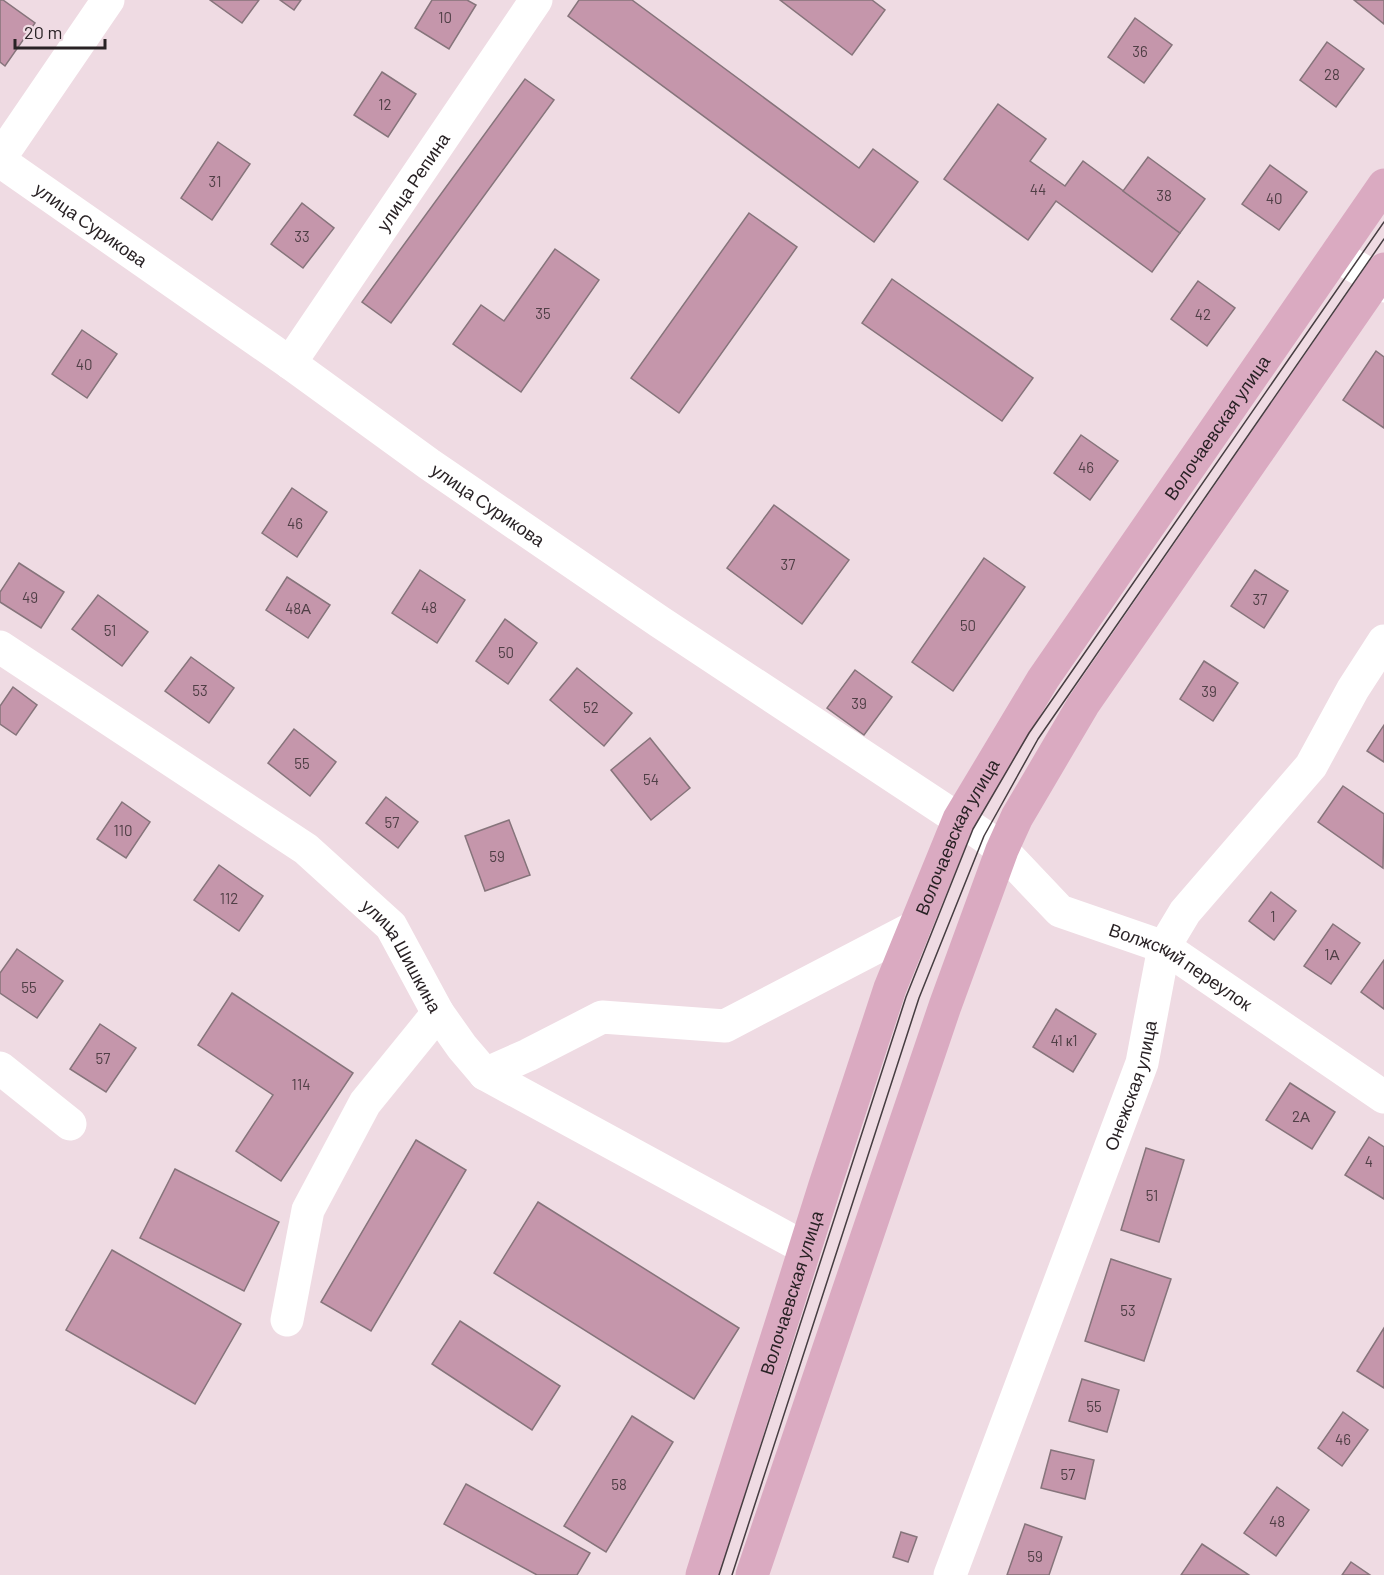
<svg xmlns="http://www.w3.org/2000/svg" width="1384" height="1575" font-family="Barlow,sans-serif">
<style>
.building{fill:#c596ab;stroke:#86747b;stroke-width:1.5}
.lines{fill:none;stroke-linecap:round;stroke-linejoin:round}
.minor{stroke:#fff;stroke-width:33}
.major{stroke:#daaac1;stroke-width:33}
.tram{stroke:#463d41;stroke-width:1.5}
.labels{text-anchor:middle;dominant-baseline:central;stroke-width:4.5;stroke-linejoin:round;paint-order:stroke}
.number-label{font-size:15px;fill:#503f46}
.street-label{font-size:18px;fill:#292225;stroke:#efdbe3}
</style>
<rect width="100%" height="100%" fill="#efdbe3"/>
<g class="building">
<path d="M 0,0 L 3,0 L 35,23 L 5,66 L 0,62 Z"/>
<path d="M 210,0 L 259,0 L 242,23 Z"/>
<path d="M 280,0 L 301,0 L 294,10 Z"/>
<path d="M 432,0 L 467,0 L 476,5 L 449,49 L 415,28 Z"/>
<path d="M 579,0 L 632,0 L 859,168 L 873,149 L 918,182 L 874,242 L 568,16 Z"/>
<path d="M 780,0 L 872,0 L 885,10 L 852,55 Z"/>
<path d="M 1354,0 L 1384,0 L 1384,24 Z"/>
<path d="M 1135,18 L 1172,45 L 1144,83 L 1108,57 Z"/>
<path d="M 1327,42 L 1364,69 L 1336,107 L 1300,80 Z"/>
<path d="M 382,72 L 416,94 L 388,137 L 354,115 Z"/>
<path d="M 525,79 L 554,100 L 391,323 L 362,302 Z"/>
<path d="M 998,104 L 1046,139 L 1030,161 L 1065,186 L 1083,161 L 1180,233 L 1152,272 L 1056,201 L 1028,240 L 944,179 Z"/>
<path d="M 218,142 L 250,164 L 212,220 L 181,198 Z"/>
<path d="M 1148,157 L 1205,199 L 1180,233 L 1123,191 Z"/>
<path d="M 1270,165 L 1307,192 L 1279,230 L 1242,204 Z"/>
<path d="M 302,203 L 334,228 L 303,268 L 271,244 Z"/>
<path d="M 749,213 L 797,247 L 679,413 L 631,378 Z"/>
<path d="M 555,249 L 599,280 L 521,392 L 453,344 L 481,305 L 504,321 Z"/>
<path d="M 892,279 L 1033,378 L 1002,421 L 862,323 Z"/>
<path d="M 1198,281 L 1235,308 L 1207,346 L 1171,319 Z"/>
<path d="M 82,330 L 117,354 L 87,398 L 52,374 Z"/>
<path d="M 1376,351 L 1384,357 L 1384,428 L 1343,400 Z"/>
<path d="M 1081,435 L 1118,461 L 1090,500 L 1054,473 Z"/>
<path d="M 292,488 L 327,512 L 297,557 L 262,533 Z"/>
<path d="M 774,505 L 849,560 L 802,624 L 727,568 Z"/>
<path d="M 984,558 L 1025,587 L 953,691 L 912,662 Z"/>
<path d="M 19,563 L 64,592 L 41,628 L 0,602 L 0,592 Z"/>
<path d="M 420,570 L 465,600 L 437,643 L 392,613 Z"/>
<path d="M 1255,570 L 1288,591 L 1264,628 L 1231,606 Z"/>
<path d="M 287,577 L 330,605 L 308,638 L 266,610 Z"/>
<path d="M 98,595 L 148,632 L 122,666 L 72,629 Z"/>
<path d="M 505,619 L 537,643 L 508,684 L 476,661 Z"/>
<path d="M 191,657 L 234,688 L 209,723 L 165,691 Z"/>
<path d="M 1204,661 L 1238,683 L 1213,721 L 1180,699 Z"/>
<path d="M 577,668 L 632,713 L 604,746 L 550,700 Z"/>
<path d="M 855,670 L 892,697 L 864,735 L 827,708 Z"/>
<path d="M 13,687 L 37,705 L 16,735 L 0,724 L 0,706 Z"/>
<path d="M 1384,725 L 1384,762 L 1367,751 Z"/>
<path d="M 294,729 L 336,762 L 310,796 L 268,763 Z"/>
<path d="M 650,738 L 690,788 L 651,820 L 611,770 Z"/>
<path d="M 1343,786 L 1384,814 L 1383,868 L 1318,822 Z"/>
<path d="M 386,797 L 418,822 L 398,848 L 366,823 Z"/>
<path d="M 122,802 L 150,822 L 126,858 L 97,839 Z"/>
<path d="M 509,820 L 530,875 L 485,891 L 465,836 Z"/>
<path d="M 219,865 L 263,896 L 239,931 L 194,900 Z"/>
<path d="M 1271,892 L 1296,911 L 1274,940 L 1249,921 Z"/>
<path d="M 1333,924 L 1360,943 L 1331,984 L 1304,966 Z"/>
<path d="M 17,949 L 63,981 L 37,1018 L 0,993 L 0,973 Z"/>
<path d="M 1384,960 L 1384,1009 L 1361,992 Z"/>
<path d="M 232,993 L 353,1073 L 281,1181 L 236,1151 L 273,1095 L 198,1045 Z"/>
<path d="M 1056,1009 L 1096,1034 L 1073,1072 L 1033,1047 Z"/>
<path d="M 100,1024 L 136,1048 L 106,1092 L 70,1069 Z"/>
<path d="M 1290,1083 L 1335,1112 L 1312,1149 L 1266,1120 Z"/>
<path d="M 1369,1137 L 1384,1147 L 1384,1199 L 1345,1175 Z"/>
<path d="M 416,1140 L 466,1170 L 371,1331 L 321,1302 Z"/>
<path d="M 1146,1148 L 1184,1160 L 1159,1242 L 1121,1230 Z"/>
<path d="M 175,1169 L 279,1222 L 244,1291 L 140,1238 Z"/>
<path d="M 538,1202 L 739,1328 L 694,1399 L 494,1273 Z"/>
<path d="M 112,1250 L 241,1324 L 195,1404 L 66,1330 Z"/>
<path d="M 1111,1259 L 1171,1279 L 1144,1361 L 1085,1341 Z"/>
<path d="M 460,1321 L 560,1386 L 532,1430 L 432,1364 Z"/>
<path d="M 1384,1328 L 1384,1388 L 1357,1371 Z"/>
<path d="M 1082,1379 L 1119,1390 L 1107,1432 L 1069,1421 Z"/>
<path d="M 1343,1412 L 1368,1430 L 1342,1466 L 1318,1448 Z"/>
<path d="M 632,1416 L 673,1442 L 606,1552 L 564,1526 Z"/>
<path d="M 1051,1450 L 1094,1460 L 1085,1499 L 1041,1488 Z"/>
<path d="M 466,1484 L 590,1553 L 577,1575 L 537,1575 L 444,1524 Z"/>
<path d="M 1277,1487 L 1309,1510 L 1276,1556 L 1244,1533 Z"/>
<path d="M 1025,1524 L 1062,1537 L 1049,1575 L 1007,1575 Z"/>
<path d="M 901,1532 L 917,1537 L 908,1562 L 893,1557 Z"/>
<path d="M 1202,1544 L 1249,1575 L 1181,1575 Z"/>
<path d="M 1351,1562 L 1370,1575 L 1342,1575 Z"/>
</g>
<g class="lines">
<g class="minor">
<path d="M 0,158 L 108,0"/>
<path id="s1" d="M 0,161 L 290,363 L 429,464 L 660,622 L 984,836 L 1002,850 L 1060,911 L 1164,947 L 1384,1097"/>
<path d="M 1336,255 L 1363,271 L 1384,286"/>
<path id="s2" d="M 290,363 L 536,0"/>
<path id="s3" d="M 0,647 L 306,849 L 391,926 L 438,1013 L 462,1047 L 485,1074 L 805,1248"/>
<path d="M 0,1068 L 70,1124"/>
<path d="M 485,1074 L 528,1055 L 602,1017 L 725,1026 L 915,927"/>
<path d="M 287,1320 L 308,1210 L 365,1103 L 438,1013"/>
<path id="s4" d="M 950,1575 L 1142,1063 L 1164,947 L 1185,912 L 1311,766 L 1353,689 L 1384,641"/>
</g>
<g class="major">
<path id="s5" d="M 702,1575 L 825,1185 L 890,988 L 959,819 L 1043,679 L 1384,185"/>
<path d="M 752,1575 L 945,1006 L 1002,850 L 1017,817 L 1083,705 L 1384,269"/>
</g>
<g class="tram">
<path d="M 719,1575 L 906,997 L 973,829 L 1029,733 L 1384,222"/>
<path d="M 732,1575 L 919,998 L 984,836 L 1038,739 L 1384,239"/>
</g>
</g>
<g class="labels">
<g class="number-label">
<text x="445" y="17">10</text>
<text x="1140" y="51">36</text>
<text x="1332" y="74">28</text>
<text x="385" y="104">12</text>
<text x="215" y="181">31</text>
<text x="1038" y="189">44</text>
<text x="1164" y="195">38</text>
<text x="1274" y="198">40</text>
<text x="302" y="236">33</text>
<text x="543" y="313">35</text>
<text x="1203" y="314">42</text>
<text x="84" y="364">40</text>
<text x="1086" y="467">46</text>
<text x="295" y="523">46</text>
<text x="788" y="564">37</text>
<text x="30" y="597">49</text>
<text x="1260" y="599">37</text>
<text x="429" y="607">48</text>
<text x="298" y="608">48А</text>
<text x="968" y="625">50</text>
<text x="110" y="630">51</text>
<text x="506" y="652">50</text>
<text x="200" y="690">53</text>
<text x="1209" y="691">39</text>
<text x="859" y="703">39</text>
<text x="591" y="707">52</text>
<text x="302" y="763">55</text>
<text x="651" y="779">54</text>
<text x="392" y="822">57</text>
<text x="123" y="830">110</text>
<text x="497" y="856">59</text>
<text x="229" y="898">112</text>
<text x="1273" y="916">1</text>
<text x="1332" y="954">1А</text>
<text x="29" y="987">55</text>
<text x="1064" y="1040">41 к1</text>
<text x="103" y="1058">57</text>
<text x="301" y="1084">114</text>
<text x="1301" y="1116">2А</text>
<text x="1369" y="1161">4</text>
<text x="1152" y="1195">51</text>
<text x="1128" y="1310">53</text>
<text x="1094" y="1406">55</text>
<text x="1343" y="1439">46</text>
<text x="1068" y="1474">57</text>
<text x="619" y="1484">58</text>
<text x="1277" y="1521">48</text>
<text x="1035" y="1556">59</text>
</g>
<g class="street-label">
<text stroke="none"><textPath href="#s2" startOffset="219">улица Репина</textPath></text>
<text stroke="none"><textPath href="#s1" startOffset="111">улица Сурикова</textPath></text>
<text stroke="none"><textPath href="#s5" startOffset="1268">Волочаевская улица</textPath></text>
<text stroke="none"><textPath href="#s1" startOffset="597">улица Сурикова</textPath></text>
<text stroke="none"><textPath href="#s5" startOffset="782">Волочаевская улица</textPath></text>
<text stroke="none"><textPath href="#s3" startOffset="512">улица Шишкина</textPath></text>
<text stroke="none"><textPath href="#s1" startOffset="1434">Волжский переулок</textPath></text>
<text stroke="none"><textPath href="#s4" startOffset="522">Онежская улица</textPath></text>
<text stroke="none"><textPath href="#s5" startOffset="296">Волочаевская улица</textPath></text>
</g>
</g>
<path d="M15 39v9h90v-9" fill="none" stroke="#292225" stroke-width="3"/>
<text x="24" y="39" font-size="18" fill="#292225" stroke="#efdbe3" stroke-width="4.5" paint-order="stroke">20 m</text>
</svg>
